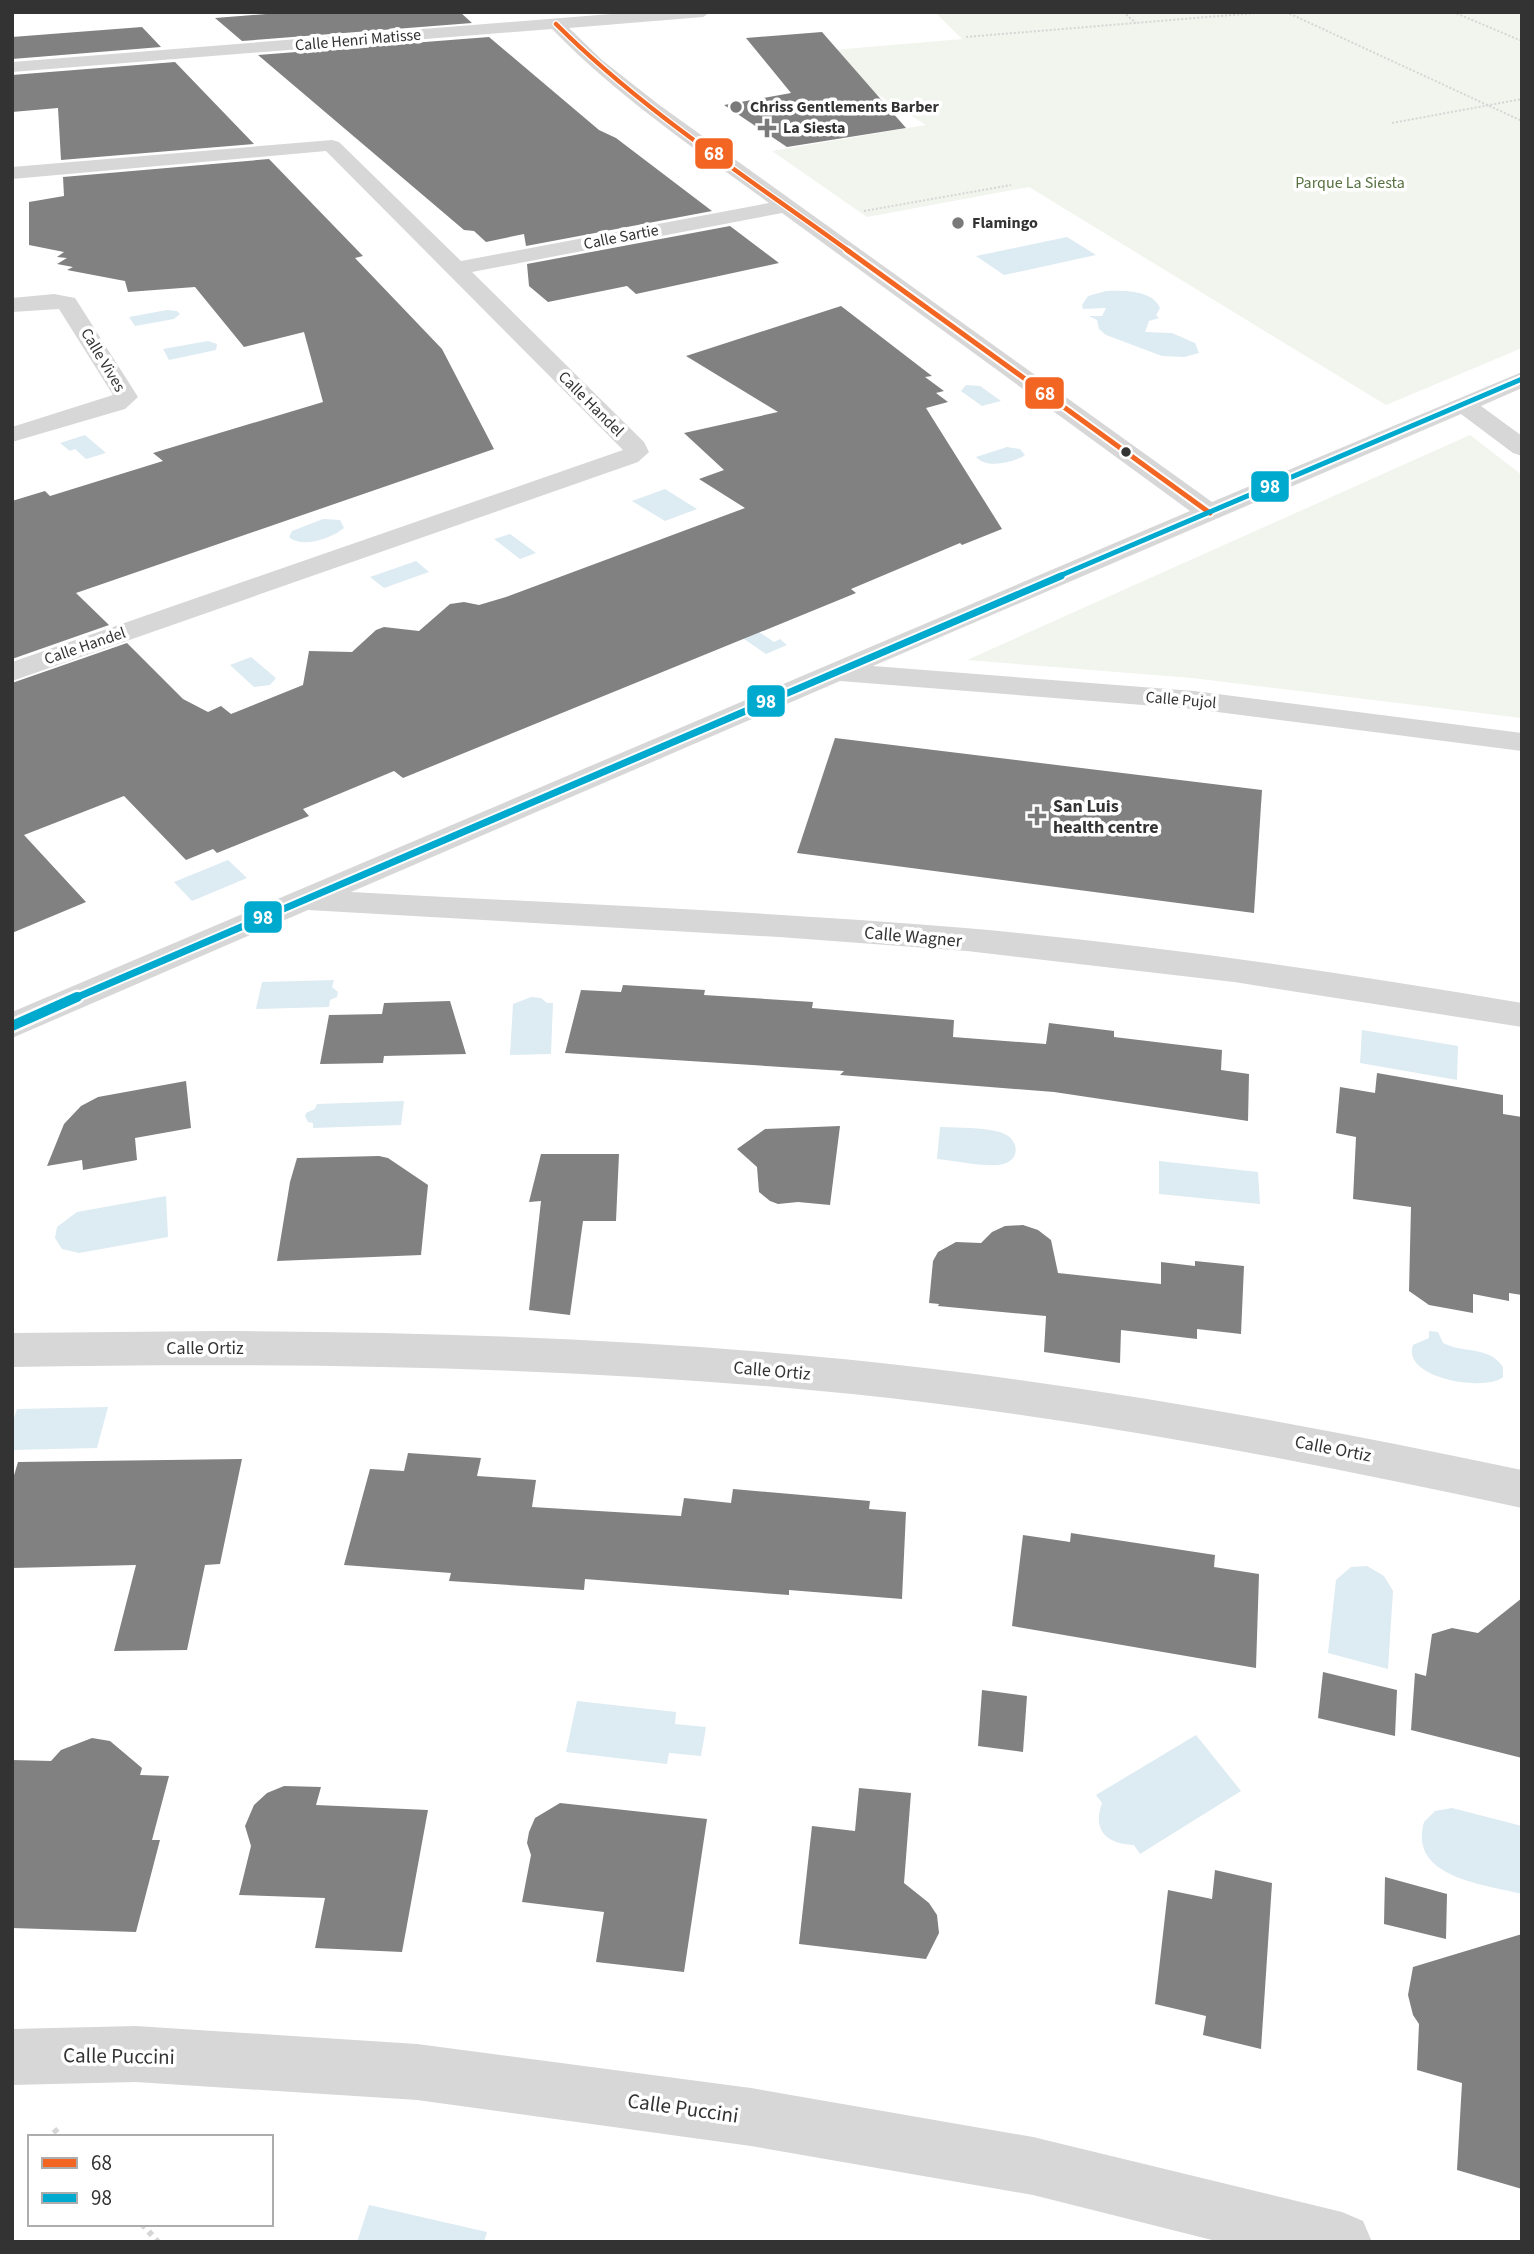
<svg xmlns="http://www.w3.org/2000/svg" width="1534" height="2254" font-family="'Source Sans 3',sans-serif">
<style>
.green{fill:#f1f5ed}
.water{fill:#ddebf3}
.building{fill:#818181}
.lines{fill:none;stroke-linecap:round;stroke-linejoin:round}
.path-far1{stroke:#d6d6d6;stroke-width:2;stroke-dasharray:2 2;stroke-linecap:butt}
.path{stroke:#d6d6d6;stroke-width:6;stroke-dasharray:5 5;stroke-linecap:butt}
.minor{fill:#d7d7d7;fill-rule:evenodd}
.bus-1-far1-casing{stroke:#fff;stroke-width:7}
.bus-1-casing{stroke:#fff;stroke-width:9}
.bus-2-far2-casing{stroke:#fff;stroke-width:9}
.bus-2-far1-casing{stroke:#fff;stroke-width:11}
.bus-2-casing{stroke:#fff;stroke-width:15}
.bus-1-far1{stroke:#f26522;stroke-width:4.5}
.bus-1{stroke:#f26522;stroke-width:5}
.bus-2-far2{stroke:#00a9ce;stroke-width:5}
.bus-2-far1{stroke:#00a9ce;stroke-width:7}
.bus-2{stroke:#00a9ce;stroke-width:10}
.poi-dot{fill:#7a7a7a;stroke:#fff;stroke-width:2.5}
.bus-dot{fill:#333;stroke:#fff;stroke-width:2.5}
.labels{text-anchor:middle;dominant-baseline:central;stroke-width:7;stroke-linejoin:round;paint-order:stroke}
.far-street-label{font-size:16px;fill:#333;stroke:#fff}
.far-poi-label{font-size:16px;font-weight:bold;fill:#333;stroke:#fff;text-anchor:start}
.far-park-label{font-size:16px;fill:#56703f;stroke:#fff}
.poi-label{font-size:18px;font-weight:bold;fill:#333;stroke:#fff;text-anchor:start}
.street-label{font-size:18px;fill:#333;stroke:#fff}
.near-street-label{font-size:21px;fill:#333;stroke:#fff}
.line-badge{stroke:#fff;stroke-width:2.5}
.badge-label{font-size:19px;text-anchor:middle;font-weight:bold;fill:#fff}
</style>
<rect width="100%" height="100%" fill="#fff"/>
<g class="green">
<path d="M 935,12 L 1522,12 L 1522,348 L 1386,405 L 1029,187 L 867,217 L 772,151 L 926,125 L 810,52 L 962,39 Z"/>
<path d="M 1470,435 L 1522,475 L 1522,718 L 1192,678 L 967,660 Z"/>
</g>
<g class="water">
<path d="M 1067,237 L 1096,255 L 1004,275 L 976,256 Z"/>
<path d="M 1106,291 C 1123,290 1153,290 1160,308 L 1156,315 L 1159,318 L 1149,321 L 1145,332 L 1172,333 L 1195,343 L 1199,353 L 1184,357 L 1162,356 L 1106,335 L 1099,329 L 1097,320 L 1089,316 L 1102,316 L 1106,308 L 1083,309 L 1082,305 L 1088,296 Z"/>
<path d="M 167,310 L 177,311 L 180,314 L 174,319 L 135,326 L 129,317 Z"/>
<path d="M 208,341 L 217,344 L 216,350 L 169,360 L 163,349 Z"/>
<path d="M 966,385 L 980,386 L 1001,401 L 982,406 L 961,391 Z"/>
<path d="M 85,435 L 106,453 L 86,459 L 75,449 L 70,451 L 60,443 Z"/>
<path d="M 1007,447 L 1020,449 L 1025,455 C 1014,463 986,469 976,457 Z"/>
<path d="M 665,489 L 697,509 L 665,521 L 632,501 Z"/>
<path d="M 323,519 L 340,520 L 344,528 C 332,538 302,549 289,537 L 292,531 Z"/>
<path d="M 510,534 L 536,553 L 520,559 L 494,539 Z"/>
<path d="M 416,561 L 429,572 L 384,588 L 370,577 Z"/>
<path d="M 750,626 L 774,642 L 780,639 L 787,645 L 766,654 L 734,632 Z"/>
<path d="M 251,657 L 276,678 L 270,685 L 254,687 L 230,665 Z"/>
<path d="M 228,860 L 247,878 L 192,901 L 174,882 Z"/>
<path d="M 334,980 L 332,987 L 338,992 L 337,997 L 330,1000 L 329,1007 L 256,1009 L 262,982 Z"/>
<path d="M 531,997 L 541,998 L 547,1003 L 553,1003 L 551,1054 L 510,1055 L 513,1004 Z"/>
<path d="M 1362,1030 L 1458,1046 L 1457,1080 L 1360,1063 Z"/>
<path d="M 404,1101 L 401,1125 L 313,1128 L 313,1123 L 308,1122 L 305,1116 L 306,1113 L 315,1109 L 317,1104 Z"/>
<path d="M 940,1127 C 959,1128 981,1127 1000,1132 C 1022,1139 1021,1164 997,1165 C 978,1166 957,1161 937,1159 Z"/>
<path d="M 1159,1161 L 1258,1172 L 1260,1204 L 1159,1194 Z"/>
<path d="M 166,1196 L 168,1237 L 79,1253 L 62,1249 L 55,1238 L 57,1227 L 77,1212 Z"/>
<path d="M 1429,1331 L 1438,1332 L 1443,1343 C 1464,1354 1488,1345 1503,1367 L 1503,1377 C 1487,1392 1401,1379 1413,1345 L 1429,1338 Z"/>
<path d="M 108,1407 L 97,1448 L 12,1450 L 12,1424 L 17,1409 Z"/>
<path d="M 1367,1566 L 1384,1576 L 1393,1591 L 1388,1669 L 1328,1653 L 1336,1580 L 1351,1567 Z"/>
<path d="M 577,1701 L 676,1712 L 675,1724 L 706,1727 L 701,1756 L 669,1753 L 667,1764 L 566,1752 Z"/>
<path d="M 1196,1735 L 1241,1791 L 1140,1854 L 1134,1845 C 1107,1844 1092,1831 1102,1803 L 1096,1795 Z"/>
<path d="M 1452,1808 L 1522,1826 L 1522,1894 C 1484,1884 1408,1878 1424,1822 L 1435,1811 Z"/>
<path d="M 369,2205 L 487,2232 L 484,2242 L 357,2242 Z"/>
</g>
<g class="building">
<path d="M 291,12 L 460,12 L 472,23 L 242,41 L 215,18 Z"/>
<path d="M 142,27 L 161,47 L 12,59 L 12,37 Z"/>
<path d="M 822,32 L 906,128 L 787,147 L 724,105 L 791,93 L 746,38 Z"/>
<path d="M 489,37 L 599,130 L 616,138 L 712,211 L 526,246 L 524,234 L 486,242 L 474,231 L 464,230 L 258,55 Z"/>
<path d="M 175,62 L 254,144 L 61,160 L 58,108 L 12,112 L 12,75 Z"/>
<path d="M 269,159 L 363,256 L 355,258 L 442,349 L 494,449 L 76,593 L 109,625 L 12,659 L 12,501 L 45,491 L 50,496 L 163,461 L 153,453 L 323,402 L 304,332 L 244,347 L 195,287 L 128,292 L 125,281 L 67,270 L 73,267 L 57,264 L 67,258 L 57,257 L 64,252 L 29,245 L 29,202 L 64,196 L 63,177 Z"/>
<path d="M 730,226 L 779,263 L 636,294 L 627,286 L 548,302 L 529,286 L 527,264 Z"/>
<path d="M 841,306 L 932,376 L 925,377 L 944,391 L 936,393 L 948,402 L 926,408 L 1002,529 L 962,545 L 960,543 L 851,589 L 856,593 L 403,778 L 394,771 L 303,809 L 309,816 L 217,853 L 213,849 L 186,860 L 124,796 L 24,835 L 86,902 L 12,933 L 12,683 L 127,643 L 183,699 L 208,712 L 221,706 L 231,714 L 303,685 L 309,651 L 352,652 L 376,630 L 384,627 L 419,631 L 450,604 L 464,602 L 479,605 L 506,597 L 745,508 L 699,479 L 724,470 L 684,433 L 778,412 L 686,356 Z"/>
<path d="M 835,738 L 1262,790 L 1254,913 L 797,853 Z"/>
<path d="M 623,985 L 705,990 L 704,995 L 813,1002 L 812,1008 L 954,1020 L 953,1037 L 1046,1044 L 1049,1023 L 1114,1031 L 1114,1037 L 1222,1050 L 1221,1070 L 1249,1074 L 1248,1121 L 1054,1092 L 840,1075 L 844,1071 L 565,1053 L 581,990 L 621,992 Z"/>
<path d="M 450,1001 L 466,1054 L 384,1056 L 383,1063 L 320,1064 L 329,1015 L 382,1014 L 384,1003 Z"/>
<path d="M 1377,1073 L 1503,1095 L 1503,1114 L 1522,1117 L 1522,1295 L 1509,1293 L 1509,1301 L 1473,1294 L 1473,1313 L 1429,1305 L 1409,1291 L 1411,1207 L 1353,1199 L 1356,1137 L 1336,1133 L 1340,1087 L 1375,1093 Z"/>
<path d="M 186,1081 L 191,1128 L 135,1138 L 137,1160 L 83,1170 L 82,1160 L 47,1166 L 64,1124 L 81,1106 L 98,1097 Z"/>
<path d="M 840,1126 L 830,1205 L 798,1202 L 778,1204 L 770,1201 L 759,1192 L 757,1167 L 737,1149 L 765,1129 Z"/>
<path d="M 541,1154 L 619,1154 L 616,1221 L 583,1221 L 570,1315 L 529,1310 L 541,1201 L 529,1202 Z"/>
<path d="M 379,1156 L 388,1158 L 428,1185 L 421,1255 L 277,1261 L 290,1182 L 297,1158 Z"/>
<path d="M 1023,1225 L 1038,1230 L 1051,1240 L 1058,1273 L 1161,1284 L 1161,1262 L 1195,1266 L 1195,1261 L 1244,1266 L 1241,1334 L 1197,1329 L 1197,1339 L 1121,1330 L 1120,1363 L 1044,1352 L 1046,1316 L 938,1306 L 939,1304 L 929,1303 L 933,1261 L 938,1252 L 956,1242 L 981,1243 L 992,1232 L 1005,1226 Z"/>
<path d="M 408,1453 L 481,1458 L 477,1476 L 536,1480 L 532,1507 L 681,1516 L 684,1498 L 731,1503 L 733,1489 L 870,1501 L 869,1509 L 906,1512 L 902,1599 L 789,1590 L 789,1595 L 585,1579 L 584,1590 L 449,1581 L 451,1573 L 344,1565 L 370,1469 L 404,1471 Z"/>
<path d="M 242,1459 L 220,1564 L 205,1565 L 187,1650 L 114,1651 L 136,1565 L 12,1568 L 12,1482 L 18,1462 Z"/>
<path d="M 1071,1533 L 1215,1555 L 1214,1567 L 1259,1574 L 1256,1668 L 1012,1626 L 1023,1535 L 1070,1542 Z"/>
<path d="M 1522,1598 L 1522,1758 L 1411,1730 L 1415,1673 L 1426,1676 L 1432,1634 L 1452,1628 L 1478,1633 Z"/>
<path d="M 1323,1672 L 1397,1690 L 1395,1736 L 1318,1718 Z"/>
<path d="M 982,1690 L 1027,1696 L 1023,1752 L 978,1746 Z"/>
<path d="M 92,1738 L 110,1741 L 142,1768 L 140,1775 L 169,1776 L 152,1840 L 160,1840 L 136,1932 L 12,1928 L 12,1760 L 51,1761 L 61,1750 Z"/>
<path d="M 284,1786 L 321,1787 L 316,1805 L 428,1810 L 402,1952 L 315,1948 L 325,1898 L 239,1895 L 251,1846 L 245,1826 L 254,1805 L 267,1793 Z"/>
<path d="M 859,1788 L 911,1793 L 904,1883 L 929,1903 L 937,1915 L 939,1933 L 926,1959 L 799,1944 L 812,1826 L 855,1831 Z"/>
<path d="M 560,1803 L 707,1819 L 684,1972 L 596,1962 L 604,1912 L 522,1902 L 531,1855 L 527,1843 L 529,1832 L 535,1818 Z"/>
<path d="M 1215,1870 L 1272,1883 L 1261,2049 L 1203,2035 L 1206,2016 L 1155,2004 L 1168,1890 L 1212,1899 Z"/>
<path d="M 1385,1877 L 1447,1894 L 1446,1939 L 1384,1924 Z"/>
<path d="M 1522,1934 L 1522,2189 L 1457,2170 L 1462,2083 L 1417,2070 L 1419,2024 L 1413,2015 L 1408,1995 L 1413,1967 Z"/>
</g>
<g class="lines">
<g class="path-far1">
<path d="M 1123,12 L 1136,23"/>
<path d="M 1286,12 L 1522,121"/>
<path d="M 1453,12 L 1522,41"/>
<path d="M 966,37 L 1268,12"/>
<path d="M 1392,123 L 1522,99"/>
<path d="M 864,211 L 1011,185"/>
</g>
<g class="path">
<path d="M 54,2129 L 61,2137"/>
<path d="M 142,2224 L 158,2242"/>
</g>
<g class="minor">
<path d="M 636,12 L 711,12 L 703,17 L 569,28 L 602,60 L 658,104 L 1212,502 L 1522,372 L 1522,388 L 1481,406 L 1522,436 L 1522,456 L 1513,453 L 1461,414 L 873,666 L 1194,691 L 1522,733 L 1522,751 L 1194,709 L 840,681 L 351,892 C 555,903 760,911 965,928 C 1151,944 1337,972 1522,1003 L 1522,1027 L 1234,982 L 967,951 L 779,937 L 308,910 L 12,1038 L 12,1012 L 1190,511 L 782,213 L 472,272 L 644,442 L 649,452 L 638,462 L 12,681 L 12,662 L 623,450 L 326,151 L 12,179 L 12,167 L 332,140 L 339,142 L 461,261 L 769,203 C 694,148 617,96 552,29 L 12,72 L 12,62 Z"/>
<path d="M 54,294 L 75,298 L 138,397 L 125,409 L 12,442 L 12,427 L 113,395 L 59,309 L 12,312 L 12,298 Z"/>
<path d="M 222,1331 C 433,1332 643,1339 853,1360 C 1078,1383 1301,1423 1522,1470 L 1522,1508 C 1300,1460 1077,1417 852,1394 C 573,1366 292,1362 12,1367 L 12,1333 Z"/>
<path d="M 136,2026 L 417,2044 L 751,2088 L 1033,2137 L 1342,2212 L 1363,2221 L 1372,2242 L 1220,2242 L 1033,2195 L 751,2146 L 417,2100 L 136,2082 L 12,2085 L 12,2029 Z"/>
</g>
<defs>
<path id="bus-1-far1" d="M 556,24 C 644,112 750,179 850,252"/>
<path id="bus-1" d="M 847,250 L 1210,513"/>
<path id="bus-2-far2" d="M 1057,577 L 1522,379"/>
<path id="bus-2-far1" d="M 73,999 L 1061,576"/>
<path id="bus-2" d="M 12,1026 L 77,997"/>
</defs>
<use href="#bus-1-far1" class="bus-1-far1-casing"/>
<use href="#bus-1" class="bus-1-casing"/>
<use href="#bus-2-far2" class="bus-2-far2-casing"/>
<use href="#bus-2-far1" class="bus-2-far1-casing"/>
<use href="#bus-2" class="bus-2-casing"/>
<use href="#bus-1-far1" class="bus-1-far1"/>
<use href="#bus-1" class="bus-1"/>
<use href="#bus-2-far2" class="bus-2-far2"/>
<use href="#bus-2-far1" class="bus-2-far1"/>
<use href="#bus-2" class="bus-2"/>
</g>
<g class="poi-dot">
<circle cx="736" cy="107" r="7"/>
<path d="M763.5 117.5h7v7h7v7h-7v7h-7v-7h-7v-7h7z"/>
<circle cx="958" cy="223" r="7"/>
<path d="M1033.5 805.5h7v7h7v7h-7v7h-7v-7h-7v-7h7z"/>
</g>
<circle class="bus-dot" cx="1126" cy="452" r="6"/>
<g class="labels">
<g class="far-street-label">
<text transform="translate(358 40) rotate(-5)">Calle Henri Matisse</text>
<text transform="translate(621 237) rotate(-11)">Calle Sartie</text>
<text transform="translate(103 360) rotate(59)">Calle Vives</text>
<text transform="translate(591 404) rotate(45)">Calle Handel</text>
<text transform="translate(85 646) rotate(-19)">Calle Handel</text>
<text transform="translate(1181 700) rotate(5)">Calle Pujol</text>
</g>
<g class="far-poi-label">
<text x="750" y="107">Chriss Gentlements Barber</text>
<text x="783" y="128">La Siesta</text>
<text x="972" y="223">Flamingo</text>
</g>
<g class="far-park-label">
<text x="1350" y="183">Parque La Siesta</text>
</g>
<g class="poi-label">
<text x="1053" y="806">San Luis<tspan x="1053" dy="21">health centre</tspan></text>
</g>
<g class="street-label">
<text transform="translate(913 937) rotate(5)">Calle Wagner</text>
<text x="205" y="1348">Calle Ortiz</text>
<text transform="translate(772 1371) rotate(5)">Calle Ortiz</text>
<text transform="translate(1333 1449) rotate(11)">Calle Ortiz</text>
</g>
<g class="near-street-label">
<text transform="translate(119 2056) rotate(1)">Calle Puccini</text>
<text transform="translate(683 2108) rotate(8)">Calle Puccini</text>
</g>
</g>
<g class="line-badge">
<rect x="694" y="137" width="40" height="33" rx="7" fill="#f26522"/>
<rect x="1024" y="376" width="41" height="34" rx="7" fill="#f26522"/>
<rect x="1250" y="470" width="40" height="33" rx="7" fill="#00a9ce"/>
<rect x="746" y="684" width="40" height="34" rx="7" fill="#00a9ce"/>
<rect x="243" y="900" width="40" height="34" rx="7" fill="#00a9ce"/>
</g>
<g class="badge-label">
<text x="714" y="160">68</text>
<text x="1045" y="400">68</text>
<text x="1270" y="493">98</text>
<text x="766" y="708">98</text>
<text x="263" y="924">98</text>
</g>
<rect width="1534" height="2254" fill="none" stroke="#333333" stroke-width="28"/>
<rect x="28" y="2135" width="245" height="91" fill="#ffffff" stroke="#adadad" stroke-width="2"/>
<rect x="42" y="2158" width="35" height="10" fill="#f26522" stroke="#adadad" stroke-width="2"/>
<text x="91" y="2170" font-size="21" fill="#333333">68</text>
<rect x="42" y="2193" width="35" height="10" fill="#00a9ce" stroke="#adadad" stroke-width="2"/>
<text x="91" y="2205" font-size="21" fill="#333333">98</text>
</svg>
